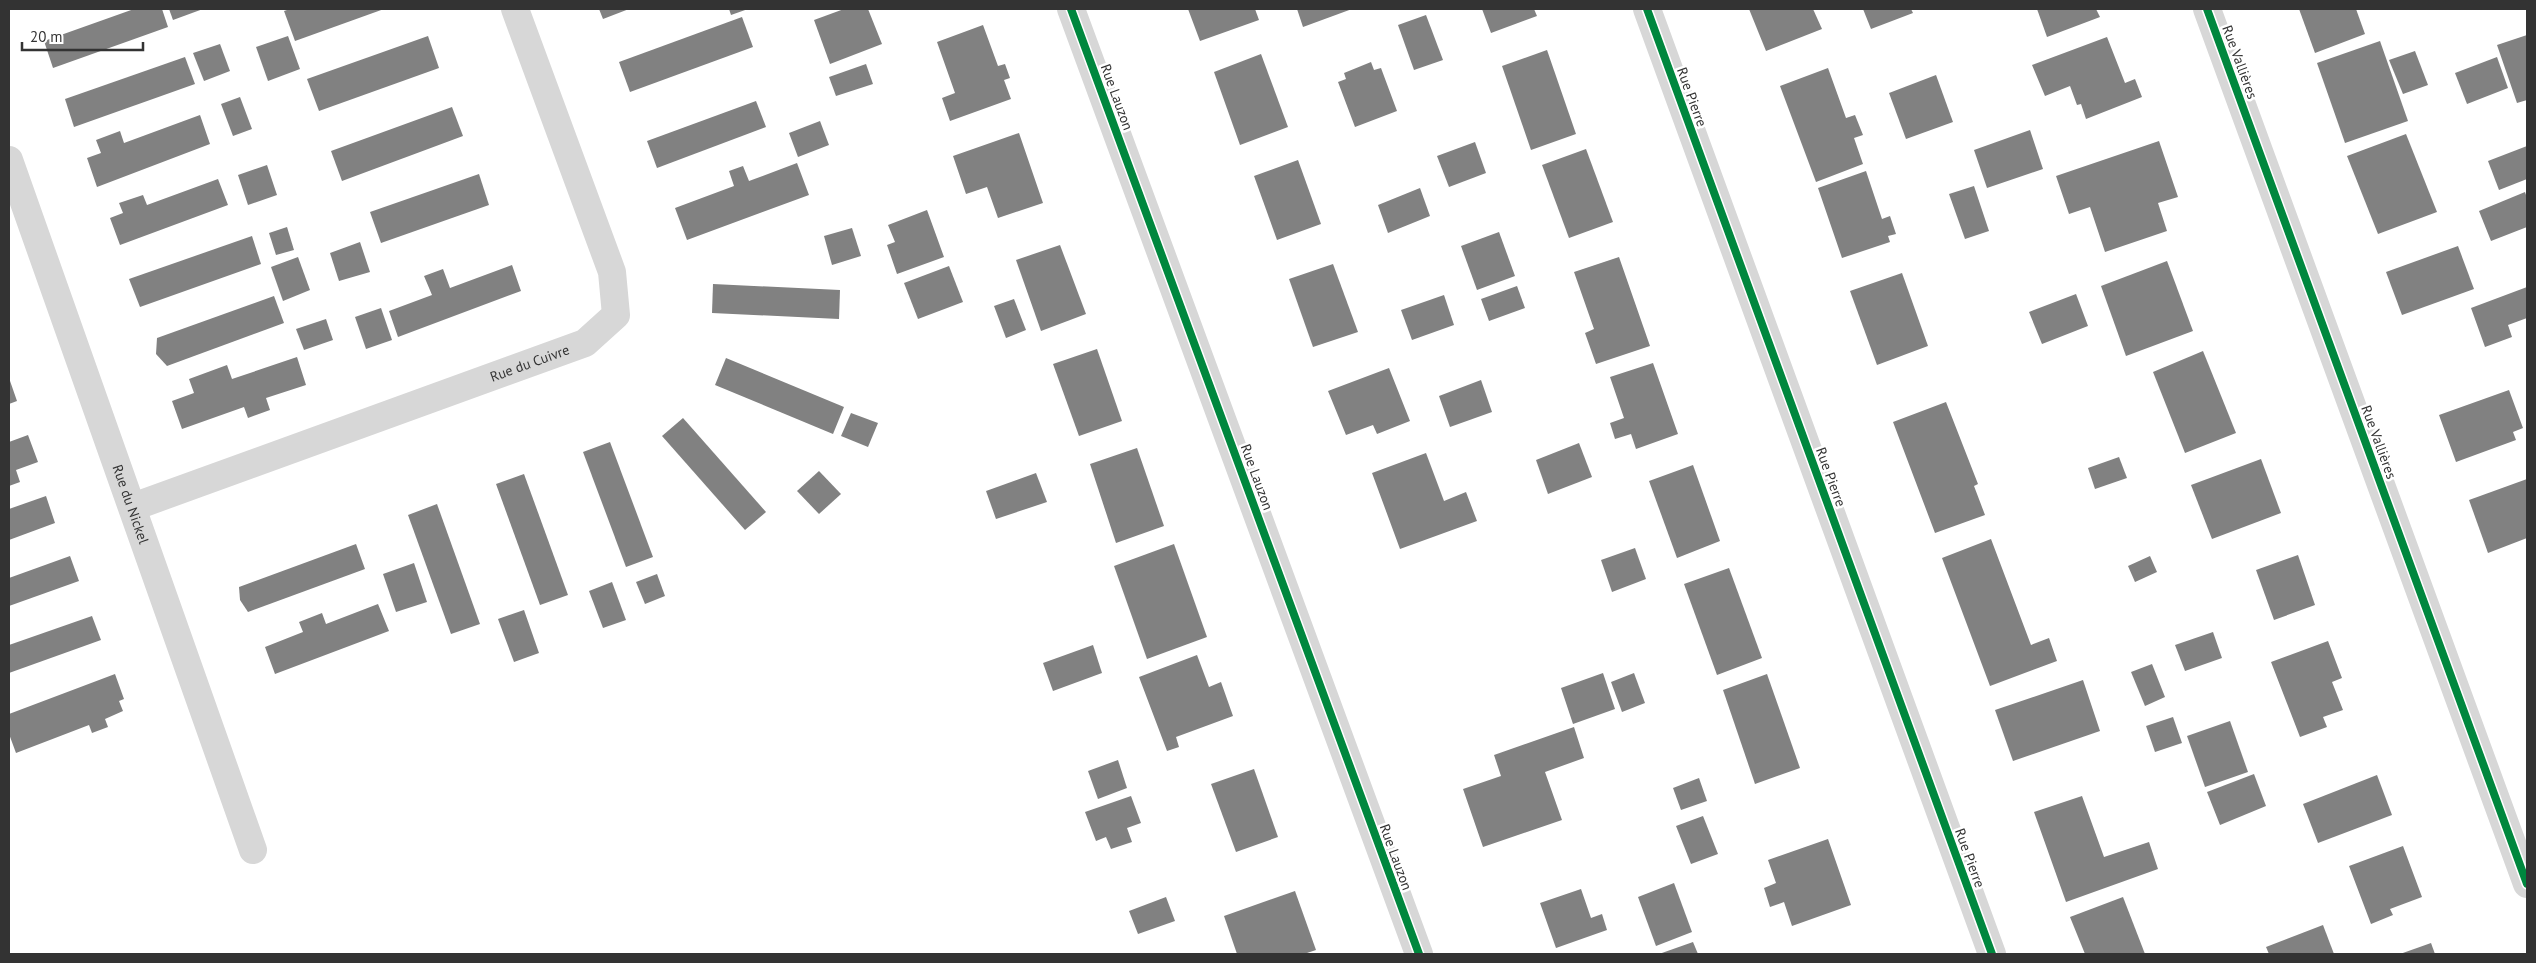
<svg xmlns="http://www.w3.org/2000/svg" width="2536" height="963" font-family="'PT Sans',sans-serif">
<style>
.building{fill:#818181}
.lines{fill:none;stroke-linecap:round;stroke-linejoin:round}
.street{stroke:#d7d7d7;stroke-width:28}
.cycleway-casing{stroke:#fff;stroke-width:11}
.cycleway{stroke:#00873e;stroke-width:8}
.labels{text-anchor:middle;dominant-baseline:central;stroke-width:5;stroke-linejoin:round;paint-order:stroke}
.street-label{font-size:14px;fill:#333;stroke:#fff}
</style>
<rect width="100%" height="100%" fill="#fff"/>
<g class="building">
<path d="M 134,9 L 162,9 L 168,27 L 53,68 L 44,41 Z"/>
<path d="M 169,9 L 203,9 L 173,20 Z"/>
<path d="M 290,9 L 384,9 L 295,41 L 284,11 Z"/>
<path d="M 599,9 L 629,9 L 603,19 Z"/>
<path d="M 729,9 L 748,9 L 731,15 Z"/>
<path d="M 844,9 L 868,9 L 882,44 L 830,64 L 814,20 Z"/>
<path d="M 1188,9 L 1255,9 L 1259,20 L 1200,41 Z"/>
<path d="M 1297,9 L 1352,9 L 1303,27 Z"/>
<path d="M 1482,9 L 1534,9 L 1537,16 L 1491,33 Z"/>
<path d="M 1749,9 L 1813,9 L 1822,29 L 1766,51 Z"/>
<path d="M 1863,9 L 1911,9 L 1913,13 L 1871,29 Z"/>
<path d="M 2037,9 L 2096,9 L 2100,17 L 2047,37 Z"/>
<path d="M 2299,9 L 2356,9 L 2365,34 L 2315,53 Z"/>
<path d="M 1426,15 L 1443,60 L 1414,70 L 1398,25 Z"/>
<path d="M 742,17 L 753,47 L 630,92 L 619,62 Z"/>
<path d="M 983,25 L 998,66 L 1005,64 L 1010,78 L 1004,80 L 1011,99 L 950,121 L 942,98 L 955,93 L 937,42 Z"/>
<path d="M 2527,35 L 2527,100 L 2517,103 L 2497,45 Z"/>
<path d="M 288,36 L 300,69 L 268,81 L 256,47 Z"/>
<path d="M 428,36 L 439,68 L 319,111 L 307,79 Z"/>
<path d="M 2107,37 L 2125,83 L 2135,79 L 2142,97 L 2086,119 L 2081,104 L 2077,105 L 2070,86 L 2045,96 L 2032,65 Z"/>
<path d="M 2380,41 L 2408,121 L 2345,143 L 2317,63 Z"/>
<path d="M 220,44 L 230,71 L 204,81 L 193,53 Z"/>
<path d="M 1547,50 L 1576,134 L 1531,150 L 1502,66 Z"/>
<path d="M 2415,51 L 2428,85 L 2403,94 L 2389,60 Z"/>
<path d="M 1261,54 L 1288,127 L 1240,145 L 1214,72 Z"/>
<path d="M 185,57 L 195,84 L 74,127 L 65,99 Z"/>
<path d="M 2497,57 L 2508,88 L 2467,104 L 2455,73 Z"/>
<path d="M 1371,62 L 1374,70 L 1381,68 L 1397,111 L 1355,127 L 1338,82 L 1346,79 L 1344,73 Z"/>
<path d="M 866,64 L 873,84 L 836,96 L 829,77 Z"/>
<path d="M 1828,68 L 1846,118 L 1855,115 L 1863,135 L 1854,138 L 1863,164 L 1816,182 L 1780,86 Z"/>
<path d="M 1936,75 L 1953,122 L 1906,139 L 1889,93 Z"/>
<path d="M 240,97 L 252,129 L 233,136 L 221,104 Z"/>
<path d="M 756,101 L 766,127 L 657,168 L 647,141 Z"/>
<path d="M 452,107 L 463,136 L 342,181 L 331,151 Z"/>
<path d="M 200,115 L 210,144 L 97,187 L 87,158 L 101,153 L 96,140 L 120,131 L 124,143 Z"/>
<path d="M 820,121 L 829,145 L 798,157 L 789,133 Z"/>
<path d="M 2030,130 L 2043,169 L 1987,188 L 1974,150 Z"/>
<path d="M 1019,133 L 1043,203 L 998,218 L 987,187 L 966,194 L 953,156 Z"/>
<path d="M 2406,134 L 2437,212 L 2378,234 L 2347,156 Z"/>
<path d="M 2159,141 L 2178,197 L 2158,203 L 2167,231 L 2105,252 L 2090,207 L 2069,214 L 2056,176 Z"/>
<path d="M 1475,142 L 1486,173 L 1449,187 L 1437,156 Z"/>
<path d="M 2527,146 L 2527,179 L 2499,190 L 2488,161 Z"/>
<path d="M 1586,149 L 1613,222 L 1569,238 L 1542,165 Z"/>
<path d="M 1298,160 L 1321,224 L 1277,240 L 1254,176 Z"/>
<path d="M 797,163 L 809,195 L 687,240 L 675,208 L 734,186 L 729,171 L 743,166 L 749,181 Z"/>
<path d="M 267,165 L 277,195 L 248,205 L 238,175 Z"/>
<path d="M 1866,171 L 1882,219 L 1890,216 L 1896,234 L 1888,236 L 1890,242 L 1842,258 L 1818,188 Z"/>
<path d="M 479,174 L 489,205 L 381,243 L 370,212 Z"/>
<path d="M 218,179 L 228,205 L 120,245 L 110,218 L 123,213 L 119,203 L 143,195 L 147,205 Z"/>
<path d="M 1974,186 L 1989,231 L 1965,239 L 1949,194 Z"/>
<path d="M 1420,188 L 1430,216 L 1388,233 L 1378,205 Z"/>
<path d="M 2525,192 L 2527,198 L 2527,227 L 2491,241 L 2479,211 Z"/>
<path d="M 927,210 L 944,257 L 897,274 L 887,245 L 895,242 L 888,225 Z"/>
<path d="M 287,227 L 294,250 L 276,255 L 269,233 Z"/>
<path d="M 852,228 L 861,256 L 832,265 L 824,236 Z"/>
<path d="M 1499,232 L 1515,276 L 1477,290 L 1461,246 Z"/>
<path d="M 252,236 L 261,264 L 140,307 L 129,279 Z"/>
<path d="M 360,242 L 370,272 L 339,281 L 330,253 Z"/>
<path d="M 1060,245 L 1086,314 L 1041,331 L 1016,260 Z"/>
<path d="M 2458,246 L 2474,289 L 2402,315 L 2386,272 Z"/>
<path d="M 298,257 L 310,290 L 283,301 L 271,267 Z"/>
<path d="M 1619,257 L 1650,346 L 1596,364 L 1585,333 L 1594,329 L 1574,272 Z"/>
<path d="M 2167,261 L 2193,331 L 2126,356 L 2101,286 Z"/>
<path d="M 1333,264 L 1358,332 L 1313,347 L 1289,279 Z"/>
<path d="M 512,265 L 521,291 L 398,337 L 389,311 L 432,295 L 424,276 L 443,269 L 450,288 Z"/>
<path d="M 949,266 L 963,302 L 918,319 L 904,283 Z"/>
<path d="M 1902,273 L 1928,346 L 1877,365 L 1850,291 Z"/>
<path d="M 713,284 L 840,290 L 839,319 L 712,313 Z"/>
<path d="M 1517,286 L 1525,308 L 1489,321 L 1481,299 Z"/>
<path d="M 2527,287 L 2527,318 L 2508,325 L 2512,337 L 2485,347 L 2471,308 Z"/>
<path d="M 2076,294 L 2088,326 L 2042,344 L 2029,312 Z"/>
<path d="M 1444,295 L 1454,325 L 1412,340 L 1401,310 Z"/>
<path d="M 274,296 L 284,323 L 167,366 L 156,354 L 157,338 Z"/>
<path d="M 1014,299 L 1026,330 L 1006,338 L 994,306 Z"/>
<path d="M 381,308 L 392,340 L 366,349 L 355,317 Z"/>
<path d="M 326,319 L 333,340 L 304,350 L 296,329 Z"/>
<path d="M 1097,349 L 1122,421 L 1079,436 L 1053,364 Z"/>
<path d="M 2203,351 L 2236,433 L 2185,453 L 2153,372 Z"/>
<path d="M 297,357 L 306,385 L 266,398 L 270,410 L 248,418 L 244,407 L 182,429 L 172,401 L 194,393 L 189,379 L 227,365 L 232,379 Z"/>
<path d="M 726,358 L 844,407 L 833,434 L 715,385 Z"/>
<path d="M 1653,363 L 1678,434 L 1636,449 L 1631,434 L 1615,439 L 1610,423 L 1624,418 L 1610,377 Z"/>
<path d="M 1389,368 L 1410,421 L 1377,434 L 1373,425 L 1346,435 L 1328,391 Z"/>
<path d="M 9,378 L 17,401 L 9,404 Z"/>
<path d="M 1481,380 L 1492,412 L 1450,427 L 1439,396 Z"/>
<path d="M 2509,390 L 2523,428 L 2513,432 L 2516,440 L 2456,462 L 2439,415 Z"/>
<path d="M 1946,402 L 1978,484 L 1974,486 L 1985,515 L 1935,533 L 1893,422 Z"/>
<path d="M 851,413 L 878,423 L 868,447 L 841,436 Z"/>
<path d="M 683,418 L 766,512 L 745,530 L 662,436 Z"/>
<path d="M 28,435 L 38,462 L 16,470 L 20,482 L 9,486 L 9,442 Z"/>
<path d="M 610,442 L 653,557 L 626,567 L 583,452 Z"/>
<path d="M 1579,443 L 1592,477 L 1548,494 L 1536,460 Z"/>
<path d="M 1137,448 L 1164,526 L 1116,543 L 1090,464 Z"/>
<path d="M 1426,453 L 1444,501 L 1466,492 L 1477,521 L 1400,549 L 1372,473 Z"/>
<path d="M 2119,457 L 2127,478 L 2095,489 L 2088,468 Z"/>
<path d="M 2261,459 L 2281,513 L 2212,539 L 2191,485 Z"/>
<path d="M 1693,465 L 1720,541 L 1677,558 L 1649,481 Z"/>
<path d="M 819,471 L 841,494 L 819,514 L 797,491 Z"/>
<path d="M 1036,473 L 1047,502 L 996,519 L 986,491 Z"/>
<path d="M 524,474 L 568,595 L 540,605 L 496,484 Z"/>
<path d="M 2527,479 L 2527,538 L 2488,553 L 2469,500 Z"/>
<path d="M 46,496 L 55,523 L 9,540 L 9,509 Z"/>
<path d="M 437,504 L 480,624 L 451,634 L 408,515 Z"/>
<path d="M 1991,539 L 2031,645 L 2049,638 L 2057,661 L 1990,686 L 1942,558 Z"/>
<path d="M 356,544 L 365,569 L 248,612 L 240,600 L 239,587 Z"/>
<path d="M 1174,544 L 1207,637 L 1147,659 L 1114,566 Z"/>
<path d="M 1635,548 L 1646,579 L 1612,592 L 1601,560 Z"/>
<path d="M 2298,555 L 2315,605 L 2274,620 L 2256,570 Z"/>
<path d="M 70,556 L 79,581 L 9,606 L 9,578 Z"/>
<path d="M 2150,556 L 2157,572 L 2135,582 L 2128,566 Z"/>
<path d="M 414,563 L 427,602 L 396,612 L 383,574 Z"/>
<path d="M 1729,568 L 1762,658 L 1717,675 L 1684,584 Z"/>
<path d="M 657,574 L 665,596 L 645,604 L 636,582 Z"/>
<path d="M 612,582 L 626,620 L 603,628 L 589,591 Z"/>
<path d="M 378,604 L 389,631 L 275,674 L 265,647 L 303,632 L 299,622 L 322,613 L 326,624 Z"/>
<path d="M 524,610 L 539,653 L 514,662 L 498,619 Z"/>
<path d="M 92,616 L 101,640 L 9,673 L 9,645 Z"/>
<path d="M 2213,632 L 2222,658 L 2185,671 L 2175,645 Z"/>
<path d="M 2328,641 L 2342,678 L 2332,682 L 2343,710 L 2323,717 L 2327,727 L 2300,737 L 2271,662 Z"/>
<path d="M 1093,645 L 1102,673 L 1053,691 L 1043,663 Z"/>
<path d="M 1197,655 L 1209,687 L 1221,682 L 1233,716 L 1176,737 L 1179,747 L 1167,751 L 1139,677 Z"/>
<path d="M 2152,664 L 2165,697 L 2145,706 L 2131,672 Z"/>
<path d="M 1603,673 L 1615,709 L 1573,724 L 1561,688 Z"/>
<path d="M 1634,673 L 1645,703 L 1622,712 L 1611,682 Z"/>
<path d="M 115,674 L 124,699 L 119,701 L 123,711 L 105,719 L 108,727 L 92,733 L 89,725 L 16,753 L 9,734 L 9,714 Z"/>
<path d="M 1767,674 L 1800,768 L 1755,784 L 1723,690 Z"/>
<path d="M 2083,680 L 2100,731 L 2013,761 L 1995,710 Z"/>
<path d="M 2173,717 L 2182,743 L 2155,752 L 2146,726 Z"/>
<path d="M 2230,721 L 2248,772 L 2205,787 L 2187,736 Z"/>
<path d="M 1574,727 L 1584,758 L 1545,772 L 1562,820 L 1483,847 L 1463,789 L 1501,776 L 1494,755 Z"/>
<path d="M 1118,760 L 1127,788 L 1098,799 L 1088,771 Z"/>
<path d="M 1254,769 L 1278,837 L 1236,852 L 1211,784 Z"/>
<path d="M 2254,774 L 2266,806 L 2220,825 L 2207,792 Z"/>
<path d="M 2377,775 L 2392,815 L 2318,843 L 2303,804 Z"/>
<path d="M 1699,778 L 1707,801 L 1681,810 L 1673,788 Z"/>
<path d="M 1131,796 L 1141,823 L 1127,828 L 1132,842 L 1111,849 L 1106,837 L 1096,841 L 1085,812 Z"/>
<path d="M 2082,796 L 2104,857 L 2149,842 L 2158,869 L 2066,902 L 2034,812 Z"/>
<path d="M 1703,816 L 1718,854 L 1691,864 L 1676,826 Z"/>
<path d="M 1828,839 L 1851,905 L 1792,926 L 1784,902 L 1770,907 L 1764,888 L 1776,883 L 1768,860 Z"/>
<path d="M 2403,846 L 2422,897 L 2390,909 L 2393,915 L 2371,924 L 2349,866 Z"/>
<path d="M 1674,883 L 1692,932 L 1656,946 L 1638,897 Z"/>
<path d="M 1581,889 L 1591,918 L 1602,914 L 1607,930 L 1556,948 L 1540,903 Z"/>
<path d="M 1295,891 L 1316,950 L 1304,954 L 1237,954 L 1224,916 Z"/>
<path d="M 1166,897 L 1175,921 L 1138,934 L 1129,911 Z"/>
<path d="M 2123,897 L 2145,954 L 2085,954 L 2070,917 Z"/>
<path d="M 2323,925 L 2334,954 L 2269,954 L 2266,947 Z"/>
<path d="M 1693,942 L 1698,954 L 1659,954 Z"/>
<path d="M 2431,943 L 2435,954 L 2400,954 Z"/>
</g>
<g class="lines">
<g class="street">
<path d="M 1071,9 L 1419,954"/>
<path d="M 1647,9 L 1992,954"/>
<path d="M 2207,9 L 2527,884"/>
<path id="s1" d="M 9,160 L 253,850"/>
<path id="s2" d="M 133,507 L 585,343 L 616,315 L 612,272 L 515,9"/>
</g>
<defs>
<g id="cycleway">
<path d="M 1071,9 L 1419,954"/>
<path d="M 1647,9 L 1992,954"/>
<path d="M 2207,9 L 2527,884"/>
</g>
</defs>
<use href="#cycleway" class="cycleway-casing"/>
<use href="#cycleway" class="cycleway"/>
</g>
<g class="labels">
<g class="street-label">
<text transform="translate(2240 62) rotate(70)">Rue Vallières</text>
<text transform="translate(1117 97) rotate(70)">Rue Lauzon</text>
<text transform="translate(1692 97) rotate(70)">Rue Pierre</text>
<text stroke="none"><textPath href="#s2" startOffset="422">Rue du Cuivre</textPath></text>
<text transform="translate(2379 442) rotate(70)">Rue Vallières</text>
<text transform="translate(1257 477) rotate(70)">Rue Lauzon</text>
<text transform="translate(1831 477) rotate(70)">Rue Pierre</text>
<text stroke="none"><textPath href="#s1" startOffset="365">Rue du Nickel</textPath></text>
<text transform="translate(1396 857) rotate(70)">Rue Lauzon</text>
<text transform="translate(1970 858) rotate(70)">Rue Pierre</text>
</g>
</g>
<rect width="2536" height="963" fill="none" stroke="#333333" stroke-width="20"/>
<path d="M22 42v8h121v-8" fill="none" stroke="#333333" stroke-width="2.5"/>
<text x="30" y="42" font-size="15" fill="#333333" stroke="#ffffff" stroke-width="4" paint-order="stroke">20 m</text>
</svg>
